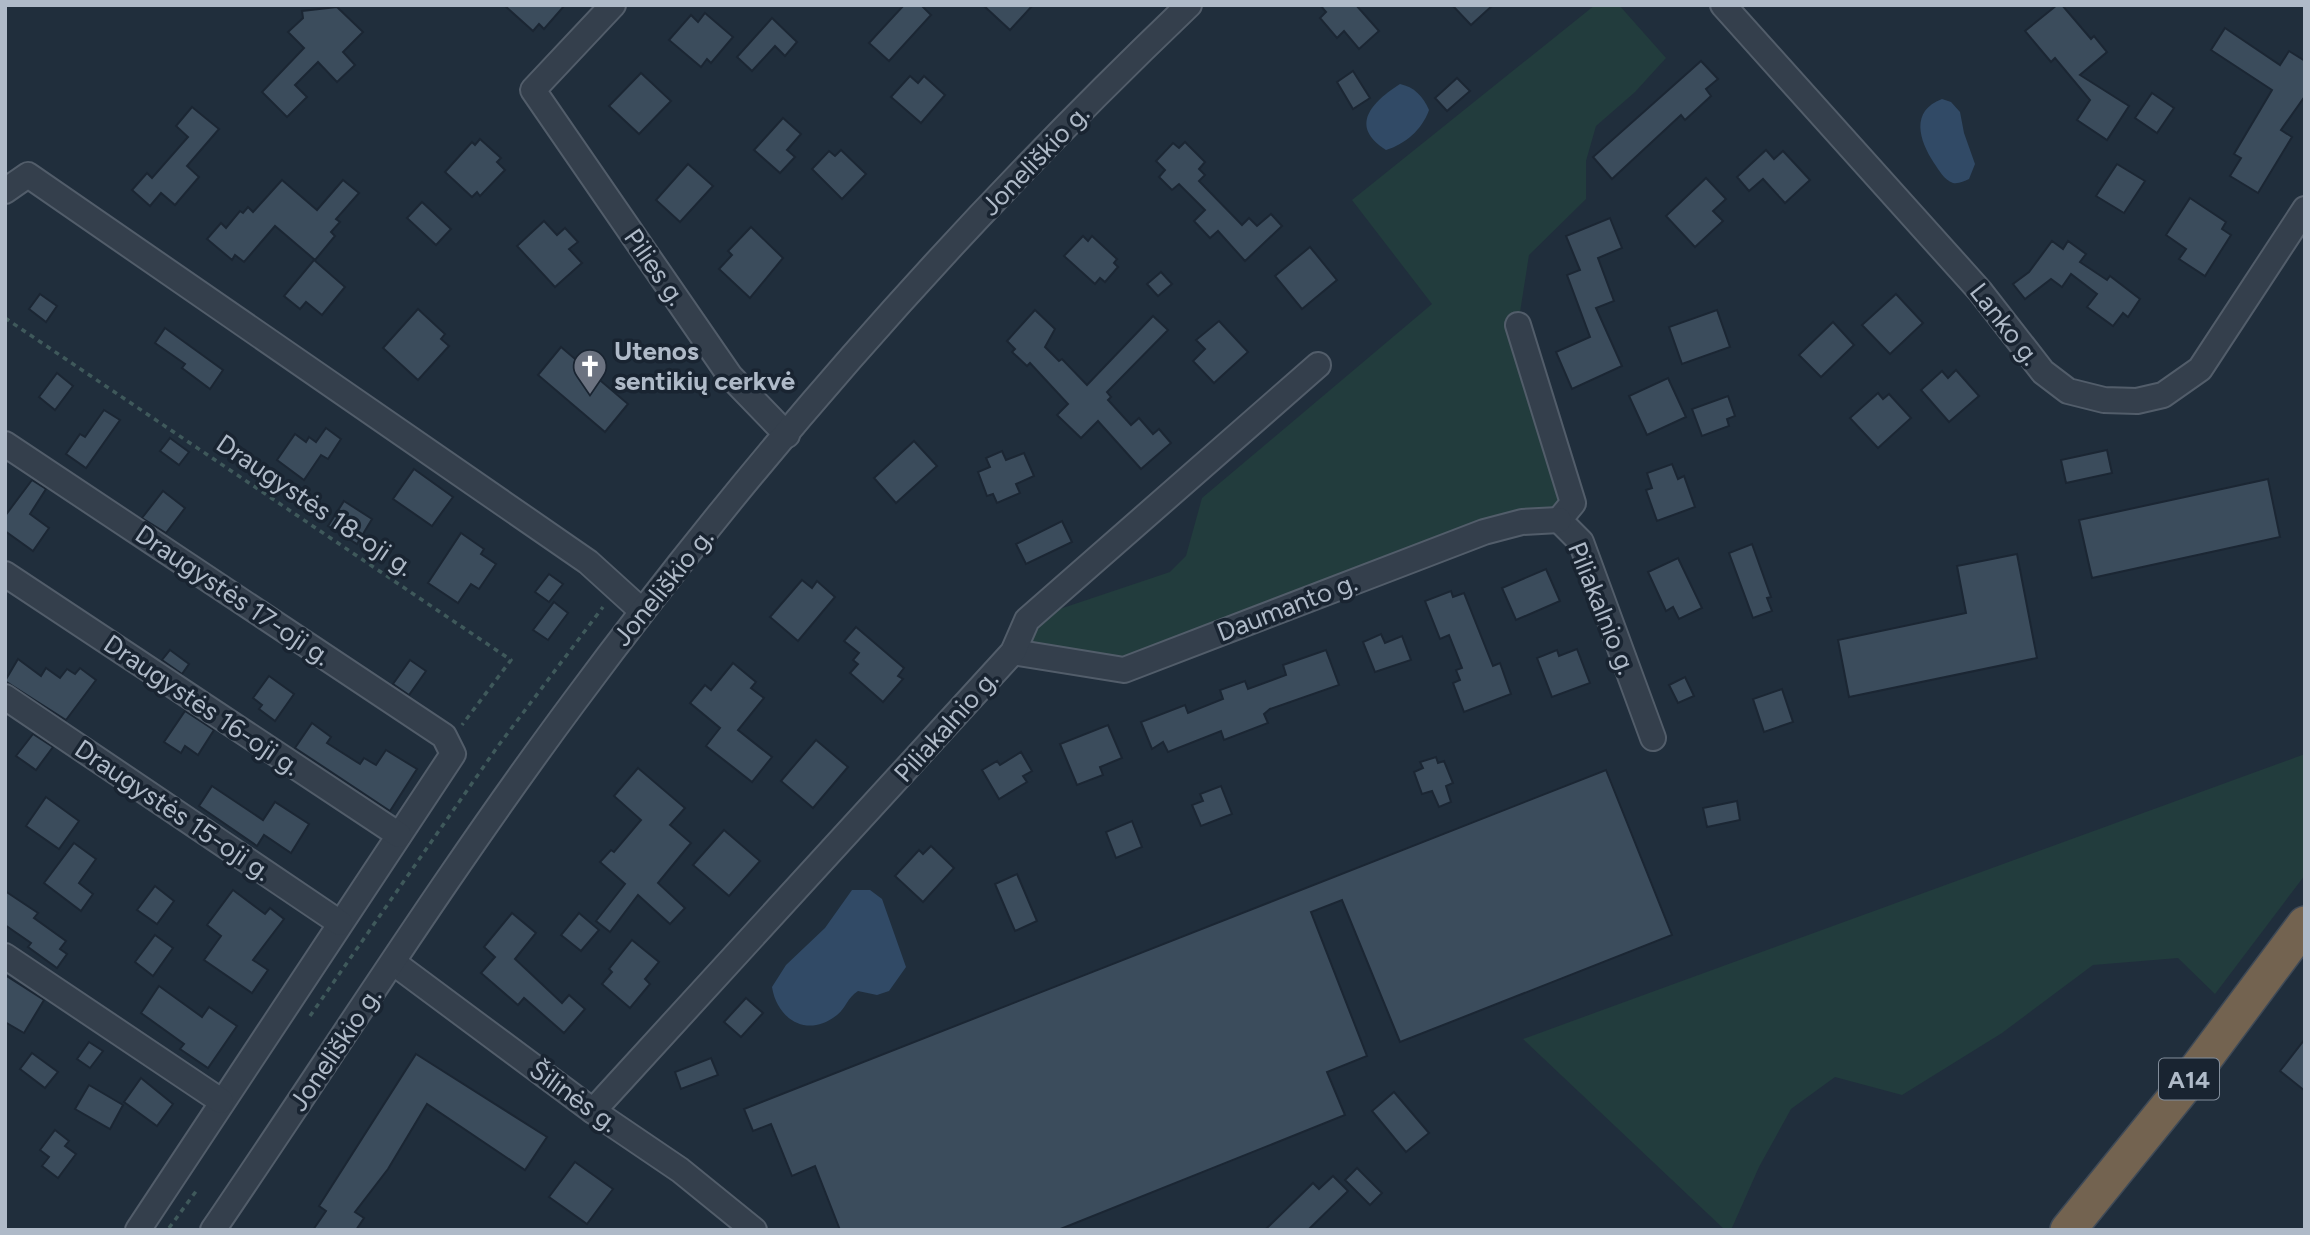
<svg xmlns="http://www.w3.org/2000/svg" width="2310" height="1235" font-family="Figtree,sans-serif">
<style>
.green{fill:#223c3d}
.water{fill:#314a66}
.building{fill:#3b4c5c;stroke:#1b2633;stroke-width:2}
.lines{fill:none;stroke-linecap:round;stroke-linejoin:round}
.minor-casing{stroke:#525d6a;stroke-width:28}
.highway-casing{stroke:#3f4a57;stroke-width:38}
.path{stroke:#3f595b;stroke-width:3.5;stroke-dasharray:5 5;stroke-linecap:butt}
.minor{stroke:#343f4c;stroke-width:24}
.highway{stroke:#736350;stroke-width:35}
.labels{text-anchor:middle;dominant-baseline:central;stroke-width:7;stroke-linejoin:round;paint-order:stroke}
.shield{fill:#192431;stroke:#828d9b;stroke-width:2}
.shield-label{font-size:24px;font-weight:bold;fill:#afbac8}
.street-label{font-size:26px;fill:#afbac8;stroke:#192431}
.poi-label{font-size:26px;font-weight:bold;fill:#afbac8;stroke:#192431;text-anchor:start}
</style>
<rect width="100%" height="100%" fill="#202e3c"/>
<g class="green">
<path d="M 1595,5 L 1619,5 L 1666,58 L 1635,92 L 1596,126 L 1586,161 L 1586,199 L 1529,255 L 1518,325 L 1573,503 L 1124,670 L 1014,652 L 1027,620 L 1170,572 L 1186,556 L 1202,498 L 1432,304 L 1352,200 Z"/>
<path d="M 2305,754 L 2305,875 L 2215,994 L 2178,958 L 2093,965 L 2002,1033 L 1902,1095 L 1835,1077 L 1791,1109 L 1759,1167 L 1731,1230 L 1725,1230 L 1523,1039 Z"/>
</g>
<g class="water">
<path d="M 1400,84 C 1414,87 1423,96 1429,110 C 1422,130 1405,144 1386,150 C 1348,126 1372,102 1400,84 Z"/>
<path d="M 1942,99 L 1951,102 L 1960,112 L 1964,133 L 1975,164 L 1969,179 C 1964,181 1959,184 1953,183 C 1944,180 1939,170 1934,163 C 1919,140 1910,111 1942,99 Z"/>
<path d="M 852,890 L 870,890 L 882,899 L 906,967 L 889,991 L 877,995 L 858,991 C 847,998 846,1008 837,1015 C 807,1039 777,1019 772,987 L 786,965 L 825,928 Z"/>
</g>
<g class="building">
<path d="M 504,5 L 565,5 L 544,29 L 539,24 L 533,31 Z"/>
<path d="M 904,5 L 921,5 L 931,15 L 889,61 L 869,43 Z"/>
<path d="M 983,5 L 1033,5 L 1010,30 Z"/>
<path d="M 1320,5 L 1356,5 L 1379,31 L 1359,49 L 1344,31 L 1337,38 L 1320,18 L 1326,12 Z"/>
<path d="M 1452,5 L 1493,5 L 1471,25 Z"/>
<path d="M 2057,5 L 2062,5 L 2091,39 L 2094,36 L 2107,52 L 2080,75 L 2129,106 L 2107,140 L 2077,120 L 2090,100 L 2055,58 L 2051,62 L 2025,31 Z"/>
<path d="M 337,7 L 363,32 L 343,52 L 355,65 L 337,82 L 318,62 L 295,85 L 307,97 L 287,117 L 262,92 L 304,48 L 288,32 L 303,18 L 302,11 Z"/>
<path d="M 705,13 L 733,37 L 711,63 L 707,59 L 701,67 L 669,40 L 691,15 L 698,22 Z"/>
<path d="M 772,18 L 797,42 L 785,56 L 775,46 L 752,71 L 737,57 Z"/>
<path d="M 2225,28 L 2280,65 L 2289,51 L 2305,61 L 2305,96 L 2281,130 L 2292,137 L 2258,193 L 2230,176 L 2241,158 L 2234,154 L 2272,90 L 2211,50 Z"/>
<path d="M 1701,61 L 1718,79 L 1706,89 L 1711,96 L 1685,120 L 1681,115 L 1612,179 L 1593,157 Z"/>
<path d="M 1353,71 L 1370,98 L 1353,109 L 1337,82 Z"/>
<path d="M 641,73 L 671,101 L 639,134 L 609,106 Z"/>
<path d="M 910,76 L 918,83 L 924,76 L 945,95 L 921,123 L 891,97 Z"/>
<path d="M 1457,78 L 1470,91 L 1447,111 L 1435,98 Z"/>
<path d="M 2152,93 L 2174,108 L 2157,133 L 2135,118 Z"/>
<path d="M 192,107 L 219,129 L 187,166 L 199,177 L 175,205 L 161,193 L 150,206 L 132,190 L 147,173 L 152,178 L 188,137 L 176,126 Z"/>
<path d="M 783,118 L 801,134 L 787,150 L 795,157 L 780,173 L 754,150 Z"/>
<path d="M 480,139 L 501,158 L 497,162 L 505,170 L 480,196 L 477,192 L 472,197 L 445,172 L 472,142 L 475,145 Z"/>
<path d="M 1185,142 L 1205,162 L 1199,169 L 1205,175 L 1199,181 L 1242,225 L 1249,218 L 1257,226 L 1271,214 L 1282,226 L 1245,261 L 1218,231 L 1210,238 L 1194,221 L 1205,210 L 1179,184 L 1172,190 L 1159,177 L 1165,170 L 1156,161 L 1173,143 L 1179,148 Z"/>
<path d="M 841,150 L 866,174 L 842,199 L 812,169 L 829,151 L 835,156 Z"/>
<path d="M 1766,150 L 1774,159 L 1783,151 L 1810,180 L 1785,203 L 1763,179 L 1749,191 L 1737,177 Z"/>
<path d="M 688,164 L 713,186 L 680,222 L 656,200 Z"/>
<path d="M 2117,164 L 2145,181 L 2124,213 L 2096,196 Z"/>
<path d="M 1706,178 L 1726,199 L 1713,211 L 1723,221 L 1695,247 L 1666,216 Z"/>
<path d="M 282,180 L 317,210 L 343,180 L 359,193 L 336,219 L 340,222 L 331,232 L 335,236 L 315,260 L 275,226 L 244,262 L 235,255 L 232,260 L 207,239 L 221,223 L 226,228 L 240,211 L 243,213 L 248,207 L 253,212 Z"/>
<path d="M 2190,198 L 2226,222 L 2222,229 L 2231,235 L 2205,276 L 2179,259 L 2186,249 L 2166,235 Z"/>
<path d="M 422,202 L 451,229 L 436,245 L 407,218 Z"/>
<path d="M 1610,218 L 1622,248 L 1598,258 L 1614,301 L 1596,308 L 1622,366 L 1572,389 L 1556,352 L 1590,337 L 1567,275 L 1580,270 L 1566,236 Z"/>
<path d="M 544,221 L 557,235 L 565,228 L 578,242 L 569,249 L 582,263 L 555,287 L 517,246 Z"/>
<path d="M 751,227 L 783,258 L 750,298 L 719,269 L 732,255 L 728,251 Z"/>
<path d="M 1083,236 L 1088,241 L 1092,236 L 1117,259 L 1114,263 L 1118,267 L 1105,282 L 1100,278 L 1095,284 L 1064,256 Z"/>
<path d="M 2052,241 L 2063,249 L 2068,241 L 2086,254 L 2080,262 L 2107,280 L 2110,276 L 2140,299 L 2128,317 L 2123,313 L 2113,326 L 2087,307 L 2097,294 L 2071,274 L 2062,287 L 2051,279 L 2025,299 L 2013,284 L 2029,272 Z"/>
<path d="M 1310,247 L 1337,280 L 1302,309 L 1275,276 Z"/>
<path d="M 314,260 L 345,287 L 322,315 L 306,302 L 300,309 L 284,296 Z"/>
<path d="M 1161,272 L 1172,284 L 1158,296 L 1147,284 Z"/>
<path d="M 40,294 L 57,306 L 46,322 L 29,309 Z"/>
<path d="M 1896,294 L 1923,323 L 1890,354 L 1862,325 Z"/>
<path d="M 418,309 L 445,334 L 441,339 L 449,346 L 418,380 L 383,348 Z"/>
<path d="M 1035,310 L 1055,329 L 1045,347 L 1059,361 L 1062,359 L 1087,385 L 1153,316 L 1168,330 L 1107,392 L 1111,397 L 1108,400 L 1131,425 L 1139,418 L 1153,434 L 1159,429 L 1171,443 L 1141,469 L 1098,421 L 1081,438 L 1057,415 L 1068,404 L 1030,363 L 1027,366 L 1012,352 L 1015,349 L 1007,341 Z"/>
<path d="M 1717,310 L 1730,347 L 1682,364 L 1669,327 Z"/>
<path d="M 1219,321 L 1248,352 L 1214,383 L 1193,361 L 1205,349 L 1196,340 Z"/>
<path d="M 1833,322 L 1854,345 L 1821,377 L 1799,355 Z"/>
<path d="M 165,328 L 223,370 L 210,389 L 182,368 L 185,364 L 155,343 Z"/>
<path d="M 561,347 L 628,404 L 605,432 L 538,375 Z"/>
<path d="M 1956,370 L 1979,396 L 1949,422 L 1921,390 L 1942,371 L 1948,378 Z"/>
<path d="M 57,373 L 73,386 L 55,410 L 39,397 Z"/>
<path d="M 1668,378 L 1686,417 L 1647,435 L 1629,396 Z"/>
<path d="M 1878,393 L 1883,399 L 1889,394 L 1911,418 L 1878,448 L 1850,418 Z"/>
<path d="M 1728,396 L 1735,416 L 1727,419 L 1729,426 L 1702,436 L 1692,409 Z"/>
<path d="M 104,410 L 120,420 L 86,468 L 66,454 L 80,434 L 85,437 Z"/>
<path d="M 326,428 L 341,439 L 328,459 L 321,455 L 304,480 L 277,460 L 295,434 L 306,442 L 309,437 L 316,442 Z"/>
<path d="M 170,438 L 189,452 L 179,465 L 160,451 Z"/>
<path d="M 914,441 L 937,466 L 896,503 L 874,478 Z"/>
<path d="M 2107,450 L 2112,473 L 2066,483 L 2061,460 Z"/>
<path d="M 1002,451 L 1006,460 L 1024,453 L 1034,476 L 1016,484 L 1020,493 L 997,503 L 993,494 L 987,496 L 978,472 L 990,467 L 986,458 Z"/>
<path d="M 1672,464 L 1678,479 L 1684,476 L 1695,507 L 1657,521 L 1646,490 L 1652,488 L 1647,473 Z"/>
<path d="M 414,469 L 453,497 L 432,526 L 393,499 Z"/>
<path d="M 2268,479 L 2280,537 L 2092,578 L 2079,520 Z"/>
<path d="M 32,480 L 46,489 L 30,514 L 49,528 L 33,551 L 5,531 L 5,516 Z"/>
<path d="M 163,491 L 185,508 L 166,533 L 142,518 Z"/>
<path d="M 344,501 L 372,519 L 357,544 L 328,526 Z"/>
<path d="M 1062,521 L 1072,542 L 1026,564 L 1016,544 Z"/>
<path d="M 461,533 L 484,549 L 481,554 L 496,564 L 479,589 L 471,584 L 458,603 L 428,583 Z"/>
<path d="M 1752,544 L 1771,597 L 1767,598 L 1772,611 L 1753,618 L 1729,553 Z"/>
<path d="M 2017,554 L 2037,658 L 1849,697 L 1838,640 L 1966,613 L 1957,566 Z"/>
<path d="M 1678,558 L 1702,608 L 1679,619 L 1673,607 L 1666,611 L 1648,572 Z"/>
<path d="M 1546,569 L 1560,601 L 1516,620 L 1502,588 Z"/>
<path d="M 549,574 L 563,584 L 549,602 L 535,592 Z"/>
<path d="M 802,580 L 812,588 L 817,581 L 835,597 L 798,641 L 770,617 Z"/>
<path d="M 1451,591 L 1453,597 L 1464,593 L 1493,666 L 1500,663 L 1511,694 L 1464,712 L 1453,683 L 1460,680 L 1456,670 L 1462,668 L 1449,635 L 1440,639 L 1425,601 Z"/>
<path d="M 554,602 L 568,613 L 548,640 L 533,630 Z"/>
<path d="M 856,627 L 904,668 L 898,676 L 903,679 L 883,702 L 850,673 L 858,664 L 853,660 L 859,653 L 844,641 Z"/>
<path d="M 1381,634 L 1385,643 L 1402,636 L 1411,660 L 1375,672 L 1363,642 Z"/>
<path d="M 1577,649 L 1590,683 L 1552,697 L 1537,658 L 1557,650 L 1559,656 Z"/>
<path d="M 170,650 L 189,664 L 182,674 L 162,660 Z"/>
<path d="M 1326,650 L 1339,685 L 1270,709 L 1264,714 L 1268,723 L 1224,740 L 1221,731 L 1168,752 L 1163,742 L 1152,749 L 1141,722 L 1185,705 L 1188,713 L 1223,699 L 1220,690 L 1245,681 L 1248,689 L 1286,675 L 1283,665 Z"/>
<path d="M 18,659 L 41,676 L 46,668 L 60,678 L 67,669 L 75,674 L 80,668 L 96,680 L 66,720 L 5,681 Z"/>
<path d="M 410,660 L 426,671 L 409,695 L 393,684 Z"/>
<path d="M 733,663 L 756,682 L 751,688 L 764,698 L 738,730 L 772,757 L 752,782 L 706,746 L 720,728 L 690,703 L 705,685 L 711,690 Z"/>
<path d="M 269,676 L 294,694 L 275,721 L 259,709 L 262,705 L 253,698 Z"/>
<path d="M 1685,677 L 1694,696 L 1678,703 L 1669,685 Z"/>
<path d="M 1782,689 L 1793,722 L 1764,732 L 1753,699 Z"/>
<path d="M 185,711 L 214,730 L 198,755 L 185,746 L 181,753 L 164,742 Z"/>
<path d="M 312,723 L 331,737 L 327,743 L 360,764 L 364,758 L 376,765 L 386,750 L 417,769 L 390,811 L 295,748 Z"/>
<path d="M 1108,725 L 1122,758 L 1100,767 L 1103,775 L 1077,785 L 1060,744 Z"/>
<path d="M 33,734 L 53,747 L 36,770 L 16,756 Z"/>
<path d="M 816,740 L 848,767 L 813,808 L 781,781 Z"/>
<path d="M 1021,752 L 1032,771 L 1023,776 L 1027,782 L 999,799 L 982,770 L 997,761 L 1000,765 Z"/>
<path d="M 1436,757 L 1438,763 L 1444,761 L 1453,783 L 1446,786 L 1451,802 L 1439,807 L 1432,791 L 1422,794 L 1414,772 L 1423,768 L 1420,762 Z"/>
<path d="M 638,768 L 685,808 L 670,825 L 691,843 L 658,883 L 685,908 L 670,924 L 638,895 L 610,932 L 596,921 L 625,884 L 600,862 L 611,850 L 614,852 L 641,820 L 614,796 Z"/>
<path d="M 1606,770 L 1672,935 L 1400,1042 L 1342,900 L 1311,912 L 1367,1056 L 1327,1072 L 1345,1115 L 1058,1230 L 840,1230 L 815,1166 L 792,1176 L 771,1124 L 753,1131 L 744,1109 Z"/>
<path d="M 212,786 L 263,820 L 275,802 L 309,824 L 291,853 L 264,835 L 257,846 L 199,806 Z"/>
<path d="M 1221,786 L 1232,814 L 1201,826 L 1192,805 L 1203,801 L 1200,794 Z"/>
<path d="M 46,797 L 79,821 L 59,849 L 26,826 Z"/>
<path d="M 1737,801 L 1740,820 L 1707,827 L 1703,808 Z"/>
<path d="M 1132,821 L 1142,847 L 1116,858 L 1106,832 Z"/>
<path d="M 724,830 L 760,861 L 729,896 L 693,865 Z"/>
<path d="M 74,843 L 96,859 L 79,883 L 93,894 L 81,911 L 44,883 Z"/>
<path d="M 931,846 L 954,868 L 923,902 L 895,876 L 919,850 L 923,854 Z"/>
<path d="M 1017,874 L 1037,921 L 1015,931 L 995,884 Z"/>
<path d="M 155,886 L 174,901 L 157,924 L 137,910 Z"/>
<path d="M 233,890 L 265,914 L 270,908 L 284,919 L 253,960 L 268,970 L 252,993 L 204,960 L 221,936 L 207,925 Z"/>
<path d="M 5,891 L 38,913 L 34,918 L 66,941 L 60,949 L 67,954 L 57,968 L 28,947 L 31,943 L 5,925 Z"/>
<path d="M 512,913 L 536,933 L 515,959 L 562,1003 L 569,995 L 585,1009 L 564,1033 L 524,998 L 518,1005 L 481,973 L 495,957 L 484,947 Z"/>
<path d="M 579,913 L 599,930 L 581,951 L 561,935 Z"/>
<path d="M 155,935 L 173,948 L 153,976 L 135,962 Z"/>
<path d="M 632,940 L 659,962 L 645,979 L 650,984 L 630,1008 L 602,984 L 612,972 L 609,969 Z"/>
<path d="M 5,975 L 44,1000 L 24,1033 L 5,1022 Z"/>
<path d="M 159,986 L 202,1017 L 209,1007 L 237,1026 L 208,1068 L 180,1049 L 184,1044 L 141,1013 Z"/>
<path d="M 746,998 L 763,1013 L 741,1037 L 724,1022 Z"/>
<path d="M 2305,1039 L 2305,1091 L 2280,1071 Z"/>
<path d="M 89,1042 L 103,1051 L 90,1068 L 77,1059 Z"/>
<path d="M 32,1053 L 58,1072 L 45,1088 L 20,1069 Z"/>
<path d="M 416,1054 L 547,1137 L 525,1170 L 427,1104 L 388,1169 L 355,1212 L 364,1218 L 356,1230 L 313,1230 L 326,1211 L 319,1206 Z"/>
<path d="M 711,1058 L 718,1075 L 681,1089 L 675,1072 Z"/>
<path d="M 141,1078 L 173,1104 L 157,1126 L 124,1102 Z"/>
<path d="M 89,1085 L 123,1105 L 110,1129 L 75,1109 Z"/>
<path d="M 1394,1092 L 1429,1133 L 1406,1152 L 1372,1111 Z"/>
<path d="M 55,1130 L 69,1141 L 65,1146 L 76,1154 L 58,1178 L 42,1166 L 49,1157 L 40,1150 Z"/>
<path d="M 575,1162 L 613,1189 L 587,1224 L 549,1197 Z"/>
<path d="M 1357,1168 L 1382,1193 L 1370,1205 L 1345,1180 Z"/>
<path d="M 1333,1176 L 1348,1191 L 1308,1230 L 1265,1230 L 1313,1183 L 1319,1189 Z"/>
</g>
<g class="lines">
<defs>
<g id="minor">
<path d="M 613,5 L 533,90 L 730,376 L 787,435"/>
<path d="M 1723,5 L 1980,291 L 2043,372 L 2068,391 L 2104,400 L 2137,401 L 2163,395 L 2200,369 L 2305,209"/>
<path d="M 5,191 L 28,175 L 588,562 L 642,611"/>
<path d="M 1518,325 L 1573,503 L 1559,520 L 1581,542 L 1653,738"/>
<path d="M 5,444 L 444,736 L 453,754 L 138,1230"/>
<path d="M 5,574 L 399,835"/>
<path d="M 1013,652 L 1124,670 L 1484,532 L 1522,522 L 1559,520"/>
<path d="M 5,697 L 340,923"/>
<path d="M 5,956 L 221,1101"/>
<path d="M 394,963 L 593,1111 L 680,1170 L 754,1230"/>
<path d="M 593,1111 L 1013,652 L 1027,620 L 1318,365"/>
<path d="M 213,1230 C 333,1054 447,873 574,702 C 758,453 965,219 1189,5"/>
</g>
<path id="highway" d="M 2068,1230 L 2182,1089 L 2305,924"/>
</defs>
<use href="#minor" class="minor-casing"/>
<use href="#highway" class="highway-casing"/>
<g class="path">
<path d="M 5,318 L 511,660 L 462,725"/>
<path d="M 310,1016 L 498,746 L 603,607"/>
<path d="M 169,1228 L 197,1190"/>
</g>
<use href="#minor" class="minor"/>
<use href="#highway" class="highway"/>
</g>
<defs>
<symbol id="church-pin" viewBox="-11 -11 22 30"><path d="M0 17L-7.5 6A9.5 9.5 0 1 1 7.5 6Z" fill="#6b7280" stroke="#192431"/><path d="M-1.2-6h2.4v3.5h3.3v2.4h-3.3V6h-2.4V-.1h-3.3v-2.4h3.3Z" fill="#fff"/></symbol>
</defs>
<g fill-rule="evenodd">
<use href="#church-pin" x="571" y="347" width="38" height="52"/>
</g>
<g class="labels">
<rect class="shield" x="2159" y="1058.5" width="60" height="41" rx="5"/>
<g class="shield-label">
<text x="2189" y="1079">A14</text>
</g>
<g class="street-label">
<text transform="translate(1035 160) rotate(-46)">Joneliškio g.</text>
<text transform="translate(655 267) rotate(55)">Pilies g.</text>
<text transform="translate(2005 324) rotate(52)">Lanko g.</text>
<text transform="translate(315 505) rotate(34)">Draugystės 18-oji g.</text>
<text transform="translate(663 587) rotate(-51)">Joneliškio g.</text>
<text transform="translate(233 595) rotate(34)">Draugystės 17-oji g.</text>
<text transform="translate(1287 607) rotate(-21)">Daumanto g.</text>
<text transform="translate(1602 608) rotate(68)">Piliakalnio g.</text>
<text transform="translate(202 705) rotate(34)">Draugystės 16-oji g.</text>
<text transform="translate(946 726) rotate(-48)">Piliakalnio g.</text>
<text transform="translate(173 810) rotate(34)">Draugystės 15-oji g.</text>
<text transform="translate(335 1049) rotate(-56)">Joneliškio g.</text>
<text transform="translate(574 1096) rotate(36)">Šilinės g.</text>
</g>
<g class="poi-label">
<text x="614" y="351">Utenos<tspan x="614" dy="30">sentikių cerkvė</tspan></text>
</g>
</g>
<rect width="2310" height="1235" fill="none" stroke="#afbac8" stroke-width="14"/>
</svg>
